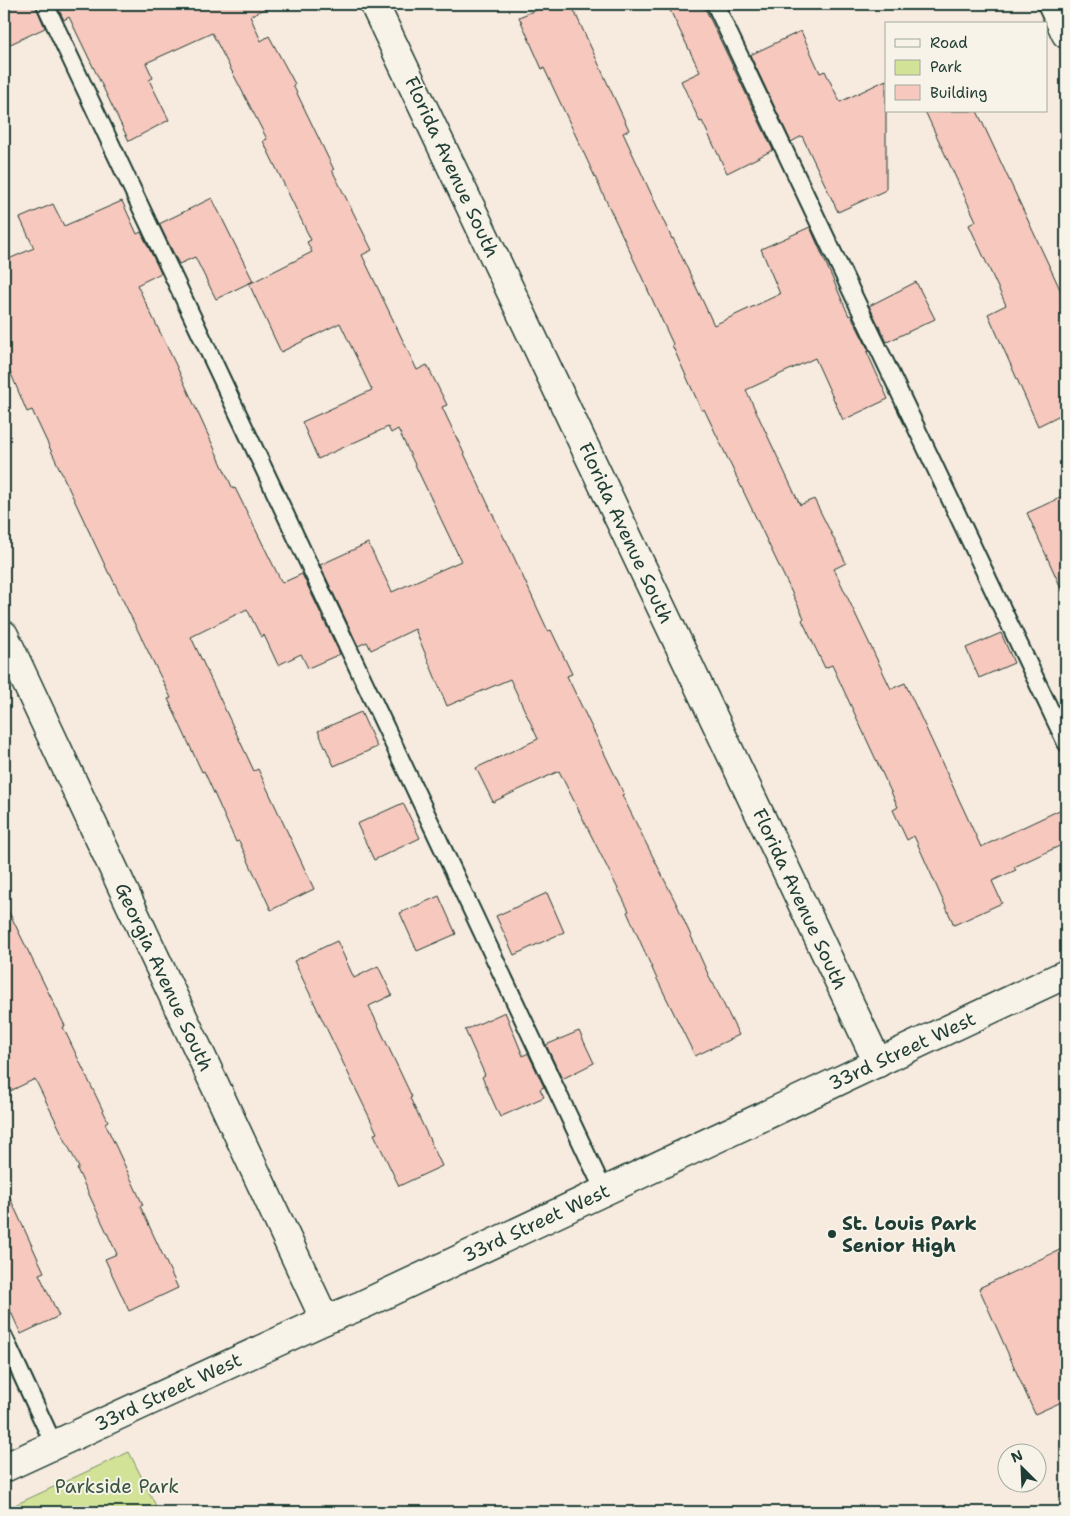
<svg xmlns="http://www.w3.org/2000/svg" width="1070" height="1516" font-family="'Shantell Sans',sans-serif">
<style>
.green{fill:#d2e397;stroke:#789066}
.building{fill:#f7c8bd;stroke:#1f3d34}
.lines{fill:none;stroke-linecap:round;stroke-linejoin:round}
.service-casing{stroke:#1f3d34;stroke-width:20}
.minor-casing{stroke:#1f3d34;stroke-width:31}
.tertiary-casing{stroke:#1f3d34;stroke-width:31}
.service{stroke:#f7f3e8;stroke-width:16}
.minor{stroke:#f7f3e8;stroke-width:28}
.tertiary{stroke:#f7f3e8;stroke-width:28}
.poi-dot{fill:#1f3d34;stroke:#f7f3e8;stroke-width:2}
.labels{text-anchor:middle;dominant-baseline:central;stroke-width:4;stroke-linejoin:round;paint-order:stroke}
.street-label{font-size:19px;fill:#1f3d34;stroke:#f7f3e8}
.poi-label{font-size:19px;font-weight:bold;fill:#1f3d34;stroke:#f7f3e8;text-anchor:start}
.park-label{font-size:19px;fill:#3a5643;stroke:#f7f3e8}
</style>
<rect width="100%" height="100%" fill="#f7eadf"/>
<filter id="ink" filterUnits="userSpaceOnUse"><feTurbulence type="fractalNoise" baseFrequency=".02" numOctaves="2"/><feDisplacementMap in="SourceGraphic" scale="10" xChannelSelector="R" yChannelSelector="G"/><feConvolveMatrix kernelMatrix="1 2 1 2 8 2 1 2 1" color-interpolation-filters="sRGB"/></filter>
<g filter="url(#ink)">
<path class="green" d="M 129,1452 L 159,1512 L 4,1512 L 4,1510 Z"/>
<g class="building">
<path d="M 4,4 L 35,4 L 45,28 L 4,47 Z"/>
<path d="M 56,4 L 276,4 L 250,16 L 261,41 L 269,36 L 295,84 L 293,85 L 334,170 L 332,170 L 372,250 L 362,255 L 417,370 L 427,365 L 447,405 L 442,407 L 505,540 L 506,540 L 548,631 L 551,630 L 572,674 L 567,676 L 624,794 L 622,795 L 678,907 L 712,983 L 713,983 L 739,1035 L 695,1056 L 656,977 L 627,912 L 629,911 L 559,771 L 493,802 L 476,768 L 538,739 L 510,679 L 447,706 L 415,629 L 371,650 L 367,642 L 358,646 L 320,565 L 368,543 L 392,592 L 461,561 L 398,429 L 391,433 L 388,427 L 318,459 L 302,422 L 372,390 L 340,323 L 281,352 L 249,284 L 312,252 L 307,242 L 311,240 L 263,141 L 267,139 L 212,33 L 146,63 L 153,78 L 149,80 L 169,120 L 129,141 L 69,17 L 64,20 Z"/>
<path d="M 550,4 L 571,4 L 629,130 L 623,133 L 672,239 L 673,238 L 714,325 L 780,294 L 761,249 L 810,227 L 849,316 L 851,315 L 869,351 L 867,352 L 888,399 L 843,420 L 815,358 L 746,390 L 800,505 L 814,499 L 846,563 L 834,569 L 891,689 L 905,683 L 981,847 L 1066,807 L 1066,843 L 1014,867 L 1016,870 L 992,881 L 1002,903 L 954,925 L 914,836 L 907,840 L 893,810 L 898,807 L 832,665 L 825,668 L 802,620 L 804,618 L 704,409 L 702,411 L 672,345 L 673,344 L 625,241 L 544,68 L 542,69 L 519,17 Z"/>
<path d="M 667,4 L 703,4 L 773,150 L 727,173 L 702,121 L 700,122 L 681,81 L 700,72 Z"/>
<path d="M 801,31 L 820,73 L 825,71 L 840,102 L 886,80 L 886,190 L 838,212 L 802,136 L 791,142 L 750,55 Z"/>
<path d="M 925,111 L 977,111 L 1066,302 L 1066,412 L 1038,426 L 988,314 L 1006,305 L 969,225 L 976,221 Z"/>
<path d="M 212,198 L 253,281 L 216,299 L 195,257 L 179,264 L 159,224 Z"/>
<path d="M 122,201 L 137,234 L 141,232 L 161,273 L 137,285 L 175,363 L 233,489 L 235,488 L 282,583 L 302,574 L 340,654 L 308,668 L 301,654 L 278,665 L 264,635 L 261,637 L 247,609 L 191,637 L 254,771 L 258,769 L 314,889 L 271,910 L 239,841 L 236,842 L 204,771 L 202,772 L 168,699 L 171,698 L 110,574 L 109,574 L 32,410 L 27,412 L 4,357 L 4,261 L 34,248 L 20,218 L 53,204 L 64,226 Z"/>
<path d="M 916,282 L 935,319 L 887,342 L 869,306 Z"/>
<path d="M 1066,495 L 1066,599 L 1027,513 Z"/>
<path d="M 1001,633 L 1014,663 L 979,678 L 966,648 Z"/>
<path d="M 361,712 L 377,747 L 334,766 L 318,731 Z"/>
<path d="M 403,803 L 420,838 L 374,860 L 357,824 Z"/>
<path d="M 547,893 L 564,932 L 514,955 L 496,916 Z"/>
<path d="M 439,896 L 456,934 L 417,951 L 400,913 Z"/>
<path d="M 4,902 L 65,1026 L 63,1027 L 108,1121 L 105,1123 L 143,1205 L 140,1206 L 178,1288 L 129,1311 L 105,1259 L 117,1254 L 77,1169 L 79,1168 L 35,1079 L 4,1094 Z"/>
<path d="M 337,941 L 354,978 L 378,966 L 392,995 L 369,1006 L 412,1097 L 410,1098 L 442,1166 L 399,1186 L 374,1134 L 377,1133 L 294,961 Z"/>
<path d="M 505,1012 L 523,1056 L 528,1053 L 544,1087 L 540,1089 L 544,1097 L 500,1117 L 482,1077 L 485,1075 L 465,1030 Z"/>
<path d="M 579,1031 L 594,1063 L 562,1079 L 546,1045 Z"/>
<path d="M 4,1185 L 44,1272 L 39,1274 L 59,1316 L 21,1334 L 4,1297 Z"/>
<path d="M 1066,1247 L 1066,1400 L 1035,1414 L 979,1288 Z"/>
</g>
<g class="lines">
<defs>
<g id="service">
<path d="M 45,4 L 604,1191"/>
<path d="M 715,4 L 1066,743"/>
<path d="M 4,1337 L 54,1445"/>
</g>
<g id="minor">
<path d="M 374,4 L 878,1063"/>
<path d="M 1052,4 L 1066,34"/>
<path d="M 4,635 L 325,1320"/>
</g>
<path id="tertiary" d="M 4,1468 L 325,1320 L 362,1305 L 1066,974"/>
</defs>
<use href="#service" class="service-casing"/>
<use href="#minor" class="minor-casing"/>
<use href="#tertiary" class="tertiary-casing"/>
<use href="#service" class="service"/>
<use href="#minor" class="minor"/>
<use href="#tertiary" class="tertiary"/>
</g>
</g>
<circle class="poi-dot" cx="832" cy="1234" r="5"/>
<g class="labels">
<g class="street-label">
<text transform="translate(452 167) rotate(65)">Florida Avenue South</text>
<text transform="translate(626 533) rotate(65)">Florida Avenue South</text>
<text transform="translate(800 899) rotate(65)">Florida Avenue South</text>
<text transform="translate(164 977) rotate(65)">Georgia Avenue South</text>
<text transform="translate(902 1051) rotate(-25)">33rd Street West</text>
<text transform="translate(536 1223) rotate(-25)">33rd Street West</text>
<text transform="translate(168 1392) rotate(-25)">33rd Street West</text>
</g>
<g class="poi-label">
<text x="842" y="1223">St. Louis Park<tspan x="842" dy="22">Senior High</tspan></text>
</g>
<g class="park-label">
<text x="117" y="1486">Parkside Park</text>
</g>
</g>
<rect width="1070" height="1516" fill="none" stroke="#f7f3e8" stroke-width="20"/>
<rect x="10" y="10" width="1050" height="1496" fill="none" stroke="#1f3d34" stroke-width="2" filter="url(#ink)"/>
<rect x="885" y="22" width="162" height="90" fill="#f7f3e8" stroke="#a1aaa0"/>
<rect x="895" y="39" width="25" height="8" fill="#f7f3e8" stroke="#a1aaa0"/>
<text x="930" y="48" font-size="15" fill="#1f3d34">Road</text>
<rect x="895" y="60" width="25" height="15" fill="#d2e397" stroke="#a1aaa0"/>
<text x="930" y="72" font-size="15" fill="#1f3d34">Park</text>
<rect x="895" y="85" width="25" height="15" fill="#f7c8bd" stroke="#a1aaa0"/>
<text x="930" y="98" font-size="15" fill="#1f3d34">Building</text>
<g transform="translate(1022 1468) rotate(336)"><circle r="24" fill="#f7f3e8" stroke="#a1aaa0"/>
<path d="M0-4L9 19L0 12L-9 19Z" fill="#1f3d34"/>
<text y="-8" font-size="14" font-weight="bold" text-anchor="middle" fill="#1f3d34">N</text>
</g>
</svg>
